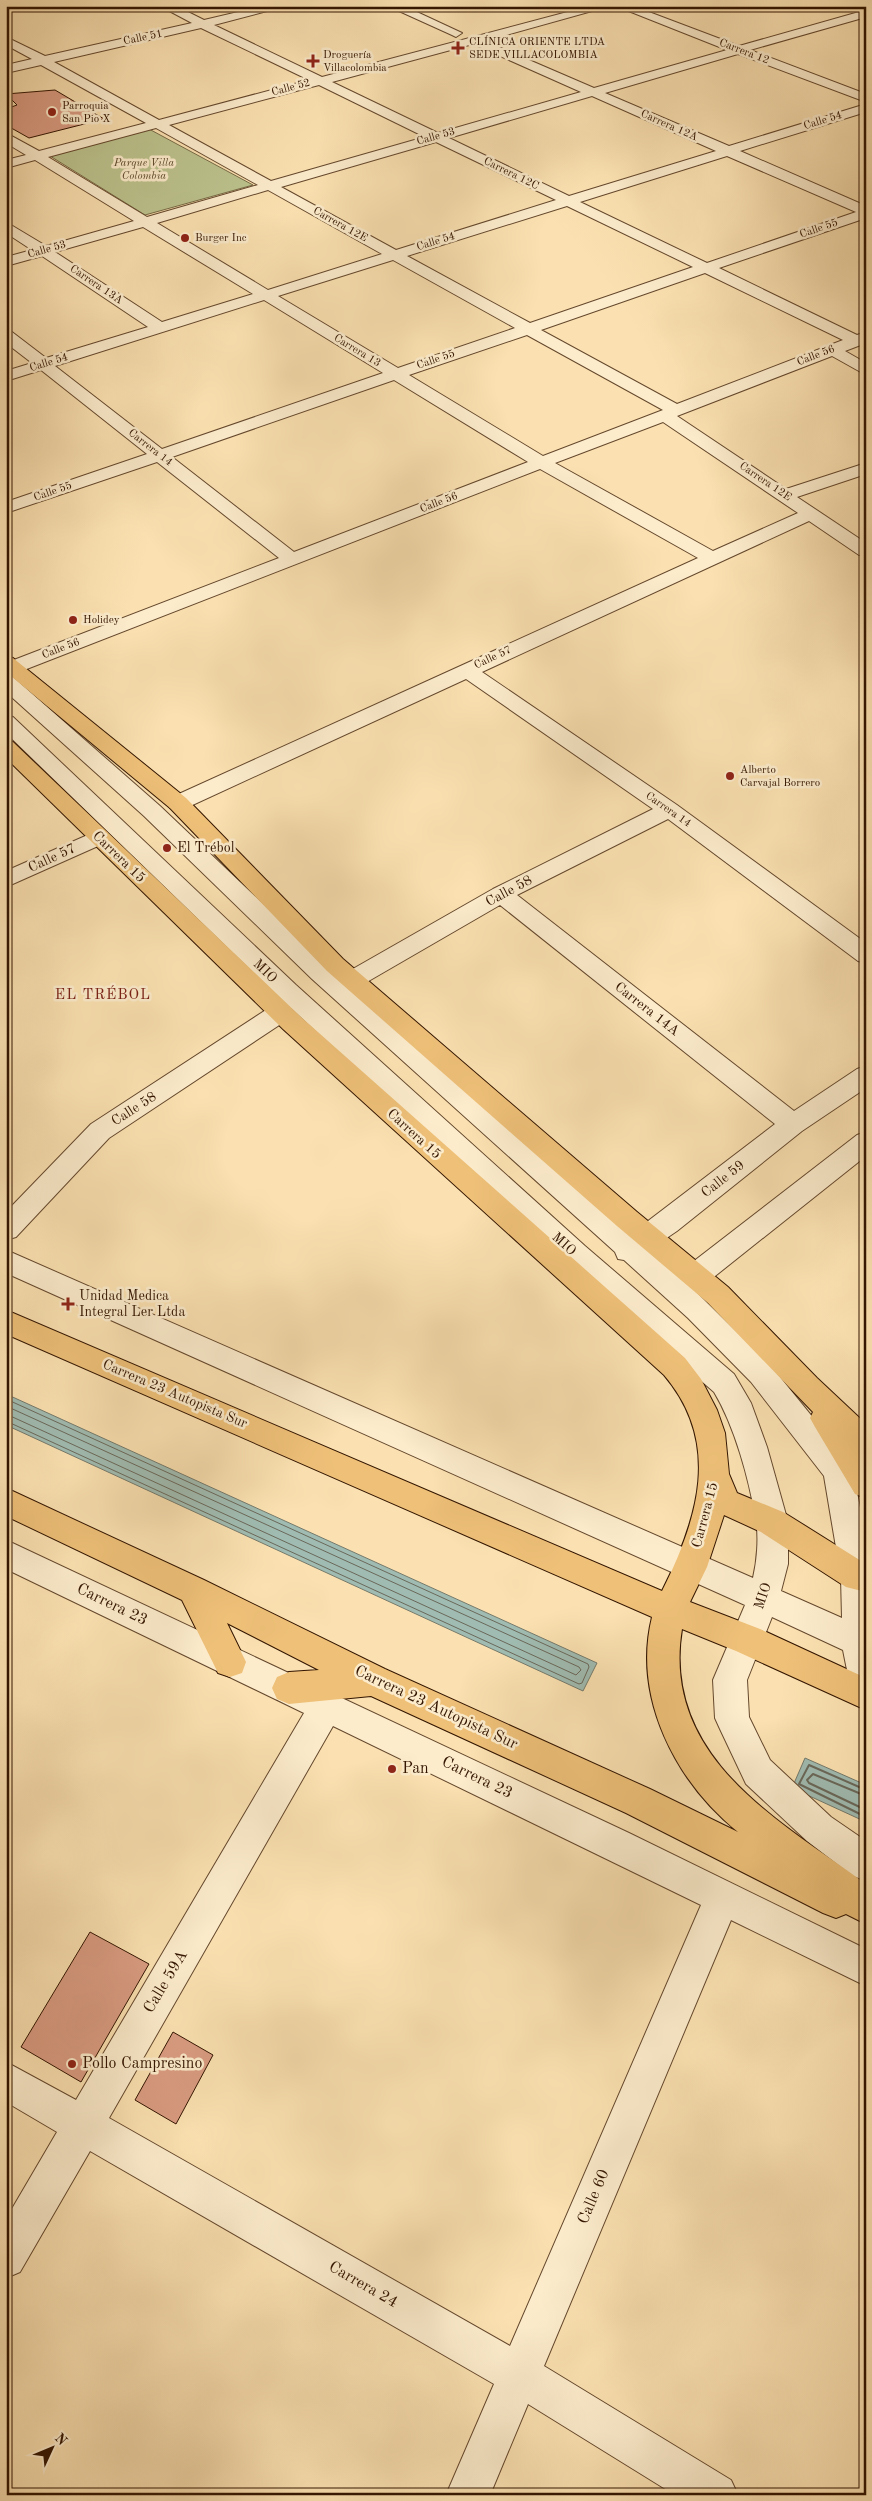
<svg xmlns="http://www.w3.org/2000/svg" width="872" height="2501" font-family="'Old Standard TT',serif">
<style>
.green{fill:#bcc38e;stroke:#786c48}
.water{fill:#a0bcb2;stroke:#74796b}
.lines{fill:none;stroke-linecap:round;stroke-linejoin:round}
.shore-far1{stroke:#6a685a;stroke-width:1}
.shore{stroke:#6a685a;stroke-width:2}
.building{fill:#da9c82;stroke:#331501}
.minor-casing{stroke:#65482d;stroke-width:2}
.major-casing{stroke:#331501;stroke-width:2}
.minor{fill:#fceccc;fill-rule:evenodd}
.major{fill:#eec078;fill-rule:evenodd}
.poi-dot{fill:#8f2418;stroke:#fceccc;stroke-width:2}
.labels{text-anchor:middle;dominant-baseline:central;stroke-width:5;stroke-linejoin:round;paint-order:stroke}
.far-street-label{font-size:11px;fill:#331501;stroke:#fceccc}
.far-poi-label{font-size:11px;fill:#331501;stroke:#fceccc;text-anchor:start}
.far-park-label{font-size:11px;font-style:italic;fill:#5c492b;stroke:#fceccc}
.poi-label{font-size:14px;fill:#331501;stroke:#fceccc;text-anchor:start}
.street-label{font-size:14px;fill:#331501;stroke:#fceccc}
.neighbourhood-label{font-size:15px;letter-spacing:1px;fill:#7a1f14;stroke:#fceccc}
.near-street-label{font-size:16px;fill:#331501;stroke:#fceccc}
.near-poi-label{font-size:16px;fill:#331501;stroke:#fceccc;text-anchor:start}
</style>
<rect width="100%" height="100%" fill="#fbe1b1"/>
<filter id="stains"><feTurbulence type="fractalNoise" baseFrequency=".004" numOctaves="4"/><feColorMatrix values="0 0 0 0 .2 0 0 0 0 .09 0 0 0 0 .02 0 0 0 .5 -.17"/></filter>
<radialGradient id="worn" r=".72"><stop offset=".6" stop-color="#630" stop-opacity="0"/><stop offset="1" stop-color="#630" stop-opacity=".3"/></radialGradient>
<path class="green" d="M 149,129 L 253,185 L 145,215 L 50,156 Z"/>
<g class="water">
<path d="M 6,1394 L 597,1663 L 583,1691 L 6,1425 Z"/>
<path d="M 805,1758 L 866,1785 L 866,1822 L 792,1788 Z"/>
</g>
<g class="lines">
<g class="shore-far1">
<path d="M 6,1399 L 588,1664 L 589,1667 L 582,1683 L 579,1684 L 6,1421"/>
<path d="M 6,1406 L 579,1667 L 581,1670 L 576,1675 L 6,1414"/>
</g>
<g class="shore">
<path d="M 866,1790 L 809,1765 L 799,1784 L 866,1817"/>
<path d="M 866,1796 L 813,1774 L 807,1780 L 809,1783 L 866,1810"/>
</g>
</g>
<g class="building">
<path d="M 55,90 L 104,119 L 29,138 L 6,125 L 6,109 L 17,105 L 6,94 Z"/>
<path d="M 90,1932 L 149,1964 L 81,2082 L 21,2047 Z"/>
<path d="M 173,2032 L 213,2055 L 176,2124 L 135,2100 Z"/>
</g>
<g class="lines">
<defs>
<g id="minor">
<path d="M 160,6 L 176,6 L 204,20 L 264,6 L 286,6 L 214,25 L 322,77 L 590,6 L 610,6 L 485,41 L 594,88 L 727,50 L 616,6 L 633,6 L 739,46 L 866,10 L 866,17 L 750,50 L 866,94 L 866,102 L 738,54 L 605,93 L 729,146 L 866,104 L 866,112 L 740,151 L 866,206 L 866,218 L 719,268 L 857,335 L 866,332 L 866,343 L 845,351 L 866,363 L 866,375 L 832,356 L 677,416 L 786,489 L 866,463 L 866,474 L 797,497 L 866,543 L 866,556 L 859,555 L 809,521 L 482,672 L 677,805 L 866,943 L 866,963 L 858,961 L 668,819 L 517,895 L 794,1111 L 857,1069 L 866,1066 L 866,1088 L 802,1131 L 677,1231 L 649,1250 L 683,1280 L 681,1276 L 685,1268 L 857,1135 L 866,1132 L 866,1156 L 705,1284 L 695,1287 L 689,1285 L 771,1366 L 849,1462 L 853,1471 L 866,1539 L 866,1695 L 854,1691 L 849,1680 L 843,1650 L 772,1617 L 747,1680 L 749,1717 L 770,1760 L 831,1817 L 866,1841 L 866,1881 L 853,1876 L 807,1841 L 746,1784 L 720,1729 L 715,1718 L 713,1680 L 745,1605 L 6,1273 L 6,1250 L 753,1578 C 757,1561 759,1538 756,1520 C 749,1479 735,1427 714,1392 L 565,1262 L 291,1008 L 293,1012 L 290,1018 L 109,1138 L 16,1237 L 6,1240 L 6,1212 L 91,1124 L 272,1006 L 281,1004 L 288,1006 L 6,733 L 6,715 L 13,717 L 296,985 L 585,1246 L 734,1374 L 751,1403 L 767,1447 L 788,1522 L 788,1564 L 781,1591 L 842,1618 L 841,1577 L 824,1476 L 751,1382 L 688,1318 L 624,1260 L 618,1259 L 615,1252 L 312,979 L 144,816 L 6,692 L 6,675 L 13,677 L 160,806 L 341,978 L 344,974 L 493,889 L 653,809 L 466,679 L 186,808 L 178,810 L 170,808 L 167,803 L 170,798 L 698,558 L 540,469 L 19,672 L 6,673 L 6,663 L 279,558 L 157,462 L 6,513 L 6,502 L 147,454 L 41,370 L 6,381 L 6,371 L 32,363 L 6,343 L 6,330 L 12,332 L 46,358 L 148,327 L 42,256 L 6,266 L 6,257 L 32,250 L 6,233 L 6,222 L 46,246 L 134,221 L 35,160 L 6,168 L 6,160 L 26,155 L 6,143 L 6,133 L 39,151 L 146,123 L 41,65 L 6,73 L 6,65 L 32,59 L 6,45 L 6,37 L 45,56 L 192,23 ZM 201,28 L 309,80 L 159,120 L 54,62 ZM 473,44 L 581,92 L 438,133 L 332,82 ZM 319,85 L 425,137 L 271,181 L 169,125 ZM 592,96 L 716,151 L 569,196 L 449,138 ZM 156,128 L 258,185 L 147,217 L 48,157 ZM 436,142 L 556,200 L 396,250 L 281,187 ZM 727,156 L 856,212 L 707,263 L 580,202 ZM 268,190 L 382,254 L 268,290 L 157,223 ZM 567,206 L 693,267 L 530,323 L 407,256 ZM 143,227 L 253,294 L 162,322 L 55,252 ZM 393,260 L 515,328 L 398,368 L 278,296 ZM 705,273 L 843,340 L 677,404 L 541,330 ZM 264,300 L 383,373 L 162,449 L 55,366 ZM 527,335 L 663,410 L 543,456 L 409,375 ZM 394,380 L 528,462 L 294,552 L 172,457 ZM 663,422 L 798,513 L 713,551 L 555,463 ZM 500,905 L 775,1124 L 631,1234 L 352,988 L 360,986 Z"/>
<path d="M 388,6 L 404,6 L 462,33 L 456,37 L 452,35 Z"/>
<path d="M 99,830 L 107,832 L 110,837 L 107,842 L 6,887 L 6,871 Z"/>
<path d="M 6,1540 L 629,1833 L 866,1949 L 866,1986 L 731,1920 L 544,2366 L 731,2480 L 738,2495 L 675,2495 L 528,2404 L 490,2495 L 446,2495 L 494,2384 L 90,2151 L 20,2272 L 6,2278 L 6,2219 L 57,2132 L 6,2102 L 6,2062 L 76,2100 L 304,1713 L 6,1569 ZM 333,1726 L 701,1905 L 510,2346 L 109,2118 Z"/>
</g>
<g id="major">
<path d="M 6,656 L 13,658 L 186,798 L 343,959 L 637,1212 L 728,1287 L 817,1378 L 866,1424 L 866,1456 L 864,1455 L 866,1498 L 855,1494 L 815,1427 L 810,1418 L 813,1412 L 708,1303 L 617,1226 L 327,971 L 170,808 L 6,672 Z"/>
<path d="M 6,740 L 13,742 L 301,1017 L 685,1358 L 701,1379 L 717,1410 L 725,1433 L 729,1474 L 737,1493 L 783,1512 L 866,1564 L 866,1592 L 846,1587 L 761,1532 L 724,1515 L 707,1567 L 690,1602 L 760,1629 L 866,1678 L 866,1710 L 736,1651 L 682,1629 C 661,1757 778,1820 866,1884 L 866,1924 L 846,1914 L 836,1918 L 823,1913 L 626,1813 L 371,1696 L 289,1704 L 277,1699 L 272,1688 L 277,1677 L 289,1672 L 319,1670 L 227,1623 L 246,1662 L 242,1673 L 230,1677 L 218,1673 L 182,1600 L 6,1516 L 6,1488 L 204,1580 L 385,1669 L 650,1789 L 738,1832 C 676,1782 632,1698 652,1617 L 6,1334 L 6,1310 L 662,1591 C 698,1519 722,1443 664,1375 L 283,1029 L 6,758 Z"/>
</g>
</defs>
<use href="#minor" class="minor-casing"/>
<use href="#major" class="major-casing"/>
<use href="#minor" class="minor"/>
<use href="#major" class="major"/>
</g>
<g class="poi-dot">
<path d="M455.5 40.5h5v5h5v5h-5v5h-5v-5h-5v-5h5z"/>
<path d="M310.5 53.5h5v5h5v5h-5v5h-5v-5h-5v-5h5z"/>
<circle cx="52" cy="112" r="5"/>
<circle cx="185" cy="238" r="5"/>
<circle cx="73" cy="620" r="5"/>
<circle cx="730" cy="776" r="5"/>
<circle cx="167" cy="848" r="5"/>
<path d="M65.5 1296.5h5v5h5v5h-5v5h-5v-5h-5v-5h5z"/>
<circle cx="392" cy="1769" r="5"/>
<circle cx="72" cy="2064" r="5"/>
</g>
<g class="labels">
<g class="far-street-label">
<text transform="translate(143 38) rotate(-12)">Calle 51</text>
<text transform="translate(744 52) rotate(21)">Carrera 12</text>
<text transform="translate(291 88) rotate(-15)">Calle 52</text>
<text transform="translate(823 121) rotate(-17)">Calle 54</text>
<text transform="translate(669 126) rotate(24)">Carrera 12A</text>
<text transform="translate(436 137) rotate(-16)">Calle 53</text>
<text transform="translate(511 174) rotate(26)">Carrera 12C</text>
<text transform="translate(340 225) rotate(29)">Carrera 12E</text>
<text transform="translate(819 229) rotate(-19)">Calle 55</text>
<text transform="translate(436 242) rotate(-17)">Calle 54</text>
<text transform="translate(47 250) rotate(-16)">Calle 53</text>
<text transform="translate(96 285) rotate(34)">Carrera 13A</text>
<text transform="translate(357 351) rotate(31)">Carrera 13</text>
<text transform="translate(816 356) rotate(-21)">Calle 56</text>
<text transform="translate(436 360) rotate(-19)">Calle 55</text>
<text transform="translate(49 363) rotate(-17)">Calle 54</text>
<text transform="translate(150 448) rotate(38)">Carrera 14</text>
<text transform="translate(765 482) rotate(34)">Carrera 12E</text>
<text transform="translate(53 492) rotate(-19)">Calle 55</text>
<text transform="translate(439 503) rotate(-21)">Calle 56</text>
<text transform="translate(61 649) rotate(-21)">Calle 56</text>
<text transform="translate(493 658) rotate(-25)">Calle 57</text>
<text transform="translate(668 810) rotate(35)">Carrera 14</text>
</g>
<g class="far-poi-label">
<text x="469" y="42">CLÍNICA ORIENTE LTDA<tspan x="469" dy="13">SEDE VILLACOLOMBIA</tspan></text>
<text x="323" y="55">Droguería<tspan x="323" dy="13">Villacolombia</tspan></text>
<text x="62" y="106">Parroquia<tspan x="62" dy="13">San Pio X</tspan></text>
<text x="195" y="238">Burger Inc</text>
<text x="83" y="620">Holidey</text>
<text x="740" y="770">Alberto<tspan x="740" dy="13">Carvajal Borrero</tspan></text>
</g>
<g class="far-park-label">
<text x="144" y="163">Parque Villa<tspan x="144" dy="13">Colombia</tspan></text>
</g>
<g class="poi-label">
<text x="177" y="848">El Trébol</text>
<text x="79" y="1296">Unidad Medica<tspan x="79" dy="16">Integral Ler Ltda</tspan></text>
</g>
<g class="street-label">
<text transform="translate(119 857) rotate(44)">Carrera 15</text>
<text transform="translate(52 858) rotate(-25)">Calle 57</text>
<text transform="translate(509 891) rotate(-28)">Calle 58</text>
<text transform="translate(265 971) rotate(44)">MIO</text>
<text transform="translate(647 1009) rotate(38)">Carrera 14A</text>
<text transform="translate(134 1109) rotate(-33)">Calle 58</text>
<text transform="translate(414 1134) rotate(42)">Carrera 15</text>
<text transform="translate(723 1179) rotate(-38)">Calle 59</text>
<text transform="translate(564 1244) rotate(42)">MIO</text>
<text transform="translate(175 1394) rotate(23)">Carrera 23 Autopista Sur</text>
<text transform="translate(705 1515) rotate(-75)">Carrera 15</text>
<text transform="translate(763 1596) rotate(-72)">MIO</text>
</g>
<g class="neighbourhood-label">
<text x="103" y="995">EL TRÉBOL</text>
</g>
<g class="near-street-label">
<text transform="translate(112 1605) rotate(26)">Carrera 23</text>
<text transform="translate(436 1708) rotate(25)">Carrera 23 Autopista Sur</text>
<text transform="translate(477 1778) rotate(26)">Carrera 23</text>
<text transform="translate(166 1982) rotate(-59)">Calle 59A</text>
<text transform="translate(594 2197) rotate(-67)">Calle 60</text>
<text transform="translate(363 2285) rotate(30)">Carrera 24</text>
</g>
<g class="near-poi-label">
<text x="402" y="1769">Pan</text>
<text x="82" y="2064">Pollo Campresino</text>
</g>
</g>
<rect width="872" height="2501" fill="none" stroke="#fbe1b1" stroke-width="25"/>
<rect x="8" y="8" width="857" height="2486" fill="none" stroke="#331501" stroke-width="2.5"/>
<rect x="12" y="12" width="847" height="2476" fill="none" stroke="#331501"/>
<g transform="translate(52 2448) rotate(46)" stroke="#fceccc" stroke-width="4" paint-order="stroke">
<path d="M0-4L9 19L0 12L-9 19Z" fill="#331501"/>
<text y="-8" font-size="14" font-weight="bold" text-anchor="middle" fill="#331501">N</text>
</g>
<rect width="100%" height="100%" filter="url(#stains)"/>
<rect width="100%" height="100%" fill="url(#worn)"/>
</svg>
